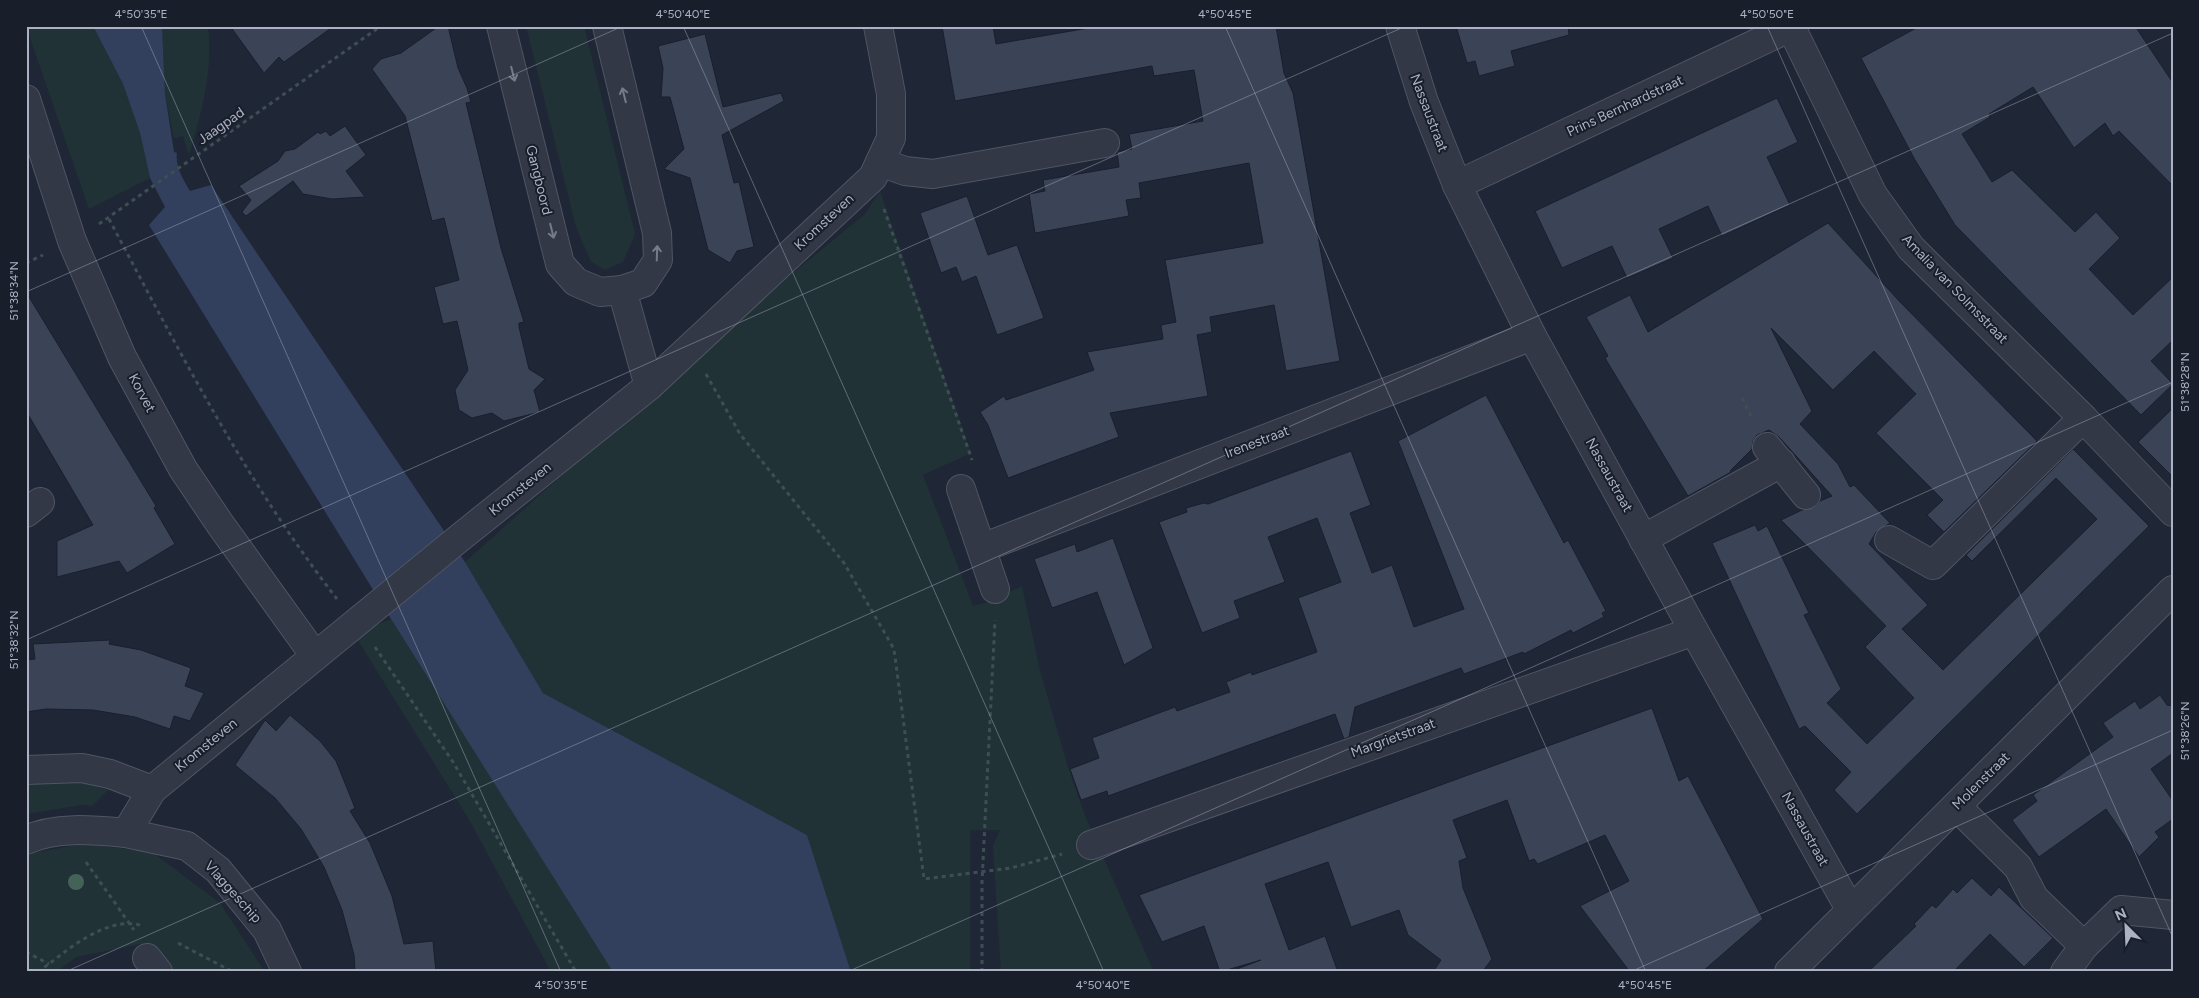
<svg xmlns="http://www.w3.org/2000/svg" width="2199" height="998" font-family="Figtree,sans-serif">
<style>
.green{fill:#213237}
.water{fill:#323f5d}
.building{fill:#3b4356;stroke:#1a1f2d}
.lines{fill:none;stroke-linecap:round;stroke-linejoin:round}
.minor-casing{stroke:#505564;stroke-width:30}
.path{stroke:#3e4f54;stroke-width:3;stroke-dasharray:4 4;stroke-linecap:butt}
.minor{stroke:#323846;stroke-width:28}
.tree{fill:#456259}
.oneway{stroke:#757b8b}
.ticks{fill:none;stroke:#acb2c3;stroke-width:1;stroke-opacity:0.45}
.labels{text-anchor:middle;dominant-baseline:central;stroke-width:4;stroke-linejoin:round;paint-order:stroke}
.street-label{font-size:14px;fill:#acb2c3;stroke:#181e2a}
.neatline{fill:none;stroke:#acb2c3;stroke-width:2}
.ticks-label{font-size:12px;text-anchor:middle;fill:#acb2c3}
</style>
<rect width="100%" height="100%" fill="#1f2636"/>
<g class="green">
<path d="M 26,26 L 93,26 L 123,84 L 140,133 L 150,178 L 89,209 Z"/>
<path d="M 162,26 L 208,26 C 213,73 202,110 189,155 L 183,136 L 174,138 L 165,94 Z"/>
<path d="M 526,26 L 584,26 L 635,234 L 623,262 L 605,270 L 591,262 L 576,227 Z"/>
<path d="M 880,191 L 971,453 L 923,475 L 973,606 L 988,602 L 1022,586 L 1040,671 L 1068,767 L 1085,816 L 1154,972 L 1001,972 L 993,846 L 1000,830 L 970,830 L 970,972 L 851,972 L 807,835 L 543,693 L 465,562 L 727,327 L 865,214 Z"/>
<path d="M 391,619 L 592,937 L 613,972 L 551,972 L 470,821 L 354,634 Z"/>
<path d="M 67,779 L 108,790 L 92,806 L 82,805 L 26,814 L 26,783 Z"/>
<path d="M 83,844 L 152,852 L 220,903 L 265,972 L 166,972 L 145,943 L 76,957 L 57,972 L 26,972 L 26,854 Z"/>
</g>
<path class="water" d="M 93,26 L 162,26 L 165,94 L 174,152 L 177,153 C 175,166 183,179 190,191 L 211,185 L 465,562 L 543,693 L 807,835 L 851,972 L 613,972 L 391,619 L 149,225 L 165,207 L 150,178 L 140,133 L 123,84 Z"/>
<g class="building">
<path d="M 230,26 L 334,26 L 284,62 L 279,57 L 264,73 Z"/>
<path d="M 439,26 L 448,26 L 458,68 L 467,88 L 471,102 L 466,103 L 501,248 L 524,322 L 519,323 L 519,327 L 529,369 L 545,379 L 534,390 L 540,412 L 504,421 L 492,413 L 472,418 L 459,410 L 455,390 L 468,370 L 457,321 L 443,324 L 434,287 L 459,280 L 444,218 L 432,221 L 405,116 L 372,69 L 381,59 L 401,53 Z"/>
<path d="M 942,26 L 993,26 L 996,44 L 1100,26 L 1276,26 L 1284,73 L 1293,93 L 1340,361 L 1286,371 L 1274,305 L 1210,317 L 1212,332 L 1197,335 L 1208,396 L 1110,413 L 1119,437 L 1008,478 L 988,425 L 980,412 L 1004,396 L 1006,400 L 1094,370 L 1087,352 L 1163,339 L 1161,325 L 1176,322 L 1165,260 L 1263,243 L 1249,163 L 1139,183 L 1141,198 L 1126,200 L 1129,216 L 1035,233 L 1029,194 L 1045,191 L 1043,180 L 1119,167 L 1117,152 L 1132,149 L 1129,134 L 1203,121 L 1194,70 L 1154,76 L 1152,66 L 955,101 Z"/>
<path d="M 1456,26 L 1568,26 L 1569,35 L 1511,51 L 1515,66 L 1479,76 L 1475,61 L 1467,63 Z"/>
<path d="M 1920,26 L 2135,26 L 2173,83 L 2173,186 L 2119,131 L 2113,136 L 2105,123 L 2074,148 L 2033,87 L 1989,114 L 1990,117 L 1962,134 L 1992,182 L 2012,170 L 2075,232 L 2096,212 L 2120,238 L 2089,269 L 2133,315 L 2173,277 L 2173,340 L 2151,361 L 2173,384 L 2141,415 L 1955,225 L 1915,160 L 1861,58 Z"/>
<path d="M 705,34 L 723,107 L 781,93 L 784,101 L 722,135 L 734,183 L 739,182 L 754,247 L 737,251 L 730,263 L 708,250 L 690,178 L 664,169 L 684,149 L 670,97 L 661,97 L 663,68 L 658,46 Z"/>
<path d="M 1777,98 L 1798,142 L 1767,157 L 1790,205 L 1722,236 L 1708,206 L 1659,229 L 1673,258 L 1627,278 L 1612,246 L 1562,268 L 1535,211 Z"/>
<path d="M 345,126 L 366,155 L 346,171 L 365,197 L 332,199 L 303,194 L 293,181 L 246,216 L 242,212 L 251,200 L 239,186 L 278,161 L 285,151 L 295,149 L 318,132 L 320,134 L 326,131 L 330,136 Z"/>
<path d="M 967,196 L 988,255 L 1017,245 L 1044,318 L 997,335 L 976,276 L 962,282 L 956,267 L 941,273 L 920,213 Z"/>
<path d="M 1828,223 L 1901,303 L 2037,441 L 1944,532 L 1927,515 L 1943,500 L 1876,433 L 1916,394 L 1874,351 L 1833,390 L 1771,328 L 1812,411 L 1800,424 L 1838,464 L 1850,487 L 1854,485 L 1890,523 L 1876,532 L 1869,544 L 1928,605 L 1902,629 L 1943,670 L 2097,519 L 2056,478 L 1972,561 L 1966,555 L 2073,449 L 2149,526 L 1857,814 L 1834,790 L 1851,772 L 1805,726 L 1799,729 L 1712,543 L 1755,525 L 1758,531 L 1767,526 L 1809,613 L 1804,615 L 1841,689 L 1827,703 L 1867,744 L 1914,698 L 1865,647 L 1886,626 L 1781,520 L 1802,510 L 1815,507 L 1820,501 L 1832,496 L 1779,437 L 1769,430 L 1757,435 L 1753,441 L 1752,449 L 1730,471 L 1731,472 L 1688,496 L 1605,358 L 1608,356 L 1586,317 L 1630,295 L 1648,332 Z"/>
<path d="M 26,292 L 156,506 L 154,508 L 175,544 L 127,573 L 119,561 L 57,577 L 57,541 L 93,525 L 26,411 Z"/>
<path d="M 1486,395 L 1564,543 L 1568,540 L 1606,611 L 1602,613 L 1604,617 L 1573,633 L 1571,630 L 1524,654 L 1523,652 L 1464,674 L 1461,668 L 1355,707 L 1349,737 L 1344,739 L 1335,714 L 1108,796 L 1107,791 L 1081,800 L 1070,769 L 1099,758 L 1092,738 L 1175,707 L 1177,711 L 1230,692 L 1226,682 L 1251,672 L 1252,675 L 1317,652 L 1298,598 L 1341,582 L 1317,518 L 1268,537 L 1285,582 L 1234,601 L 1240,618 L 1202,633 L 1159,522 L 1187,512 L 1186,508 L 1204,503 L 1208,504 L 1351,451 L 1371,505 L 1350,513 L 1372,573 L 1392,565 L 1414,627 L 1464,609 L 1398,441 Z"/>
<path d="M 2173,408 L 2173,477 L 2138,442 Z"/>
<path d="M 1113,538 L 1153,648 L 1124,665 L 1097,592 L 1052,608 L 1034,559 L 1075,544 L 1077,552 Z"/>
<path d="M 110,640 L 109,644 L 141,650 L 191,668 L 185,686 L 204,693 L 190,721 L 174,716 L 170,729 L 135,717 L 93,710 L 46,709 L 26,712 L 26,660 L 35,659 L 33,644 Z"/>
<path d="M 2160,695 L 2167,705 L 2173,706 L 2173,753 L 2151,769 L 2173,801 L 2173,819 L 2155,832 L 2159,837 L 2139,857 L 2106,809 L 2039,857 L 2012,820 L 2037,801 L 2033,795 L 2113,737 L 2103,723 L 2135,701 L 2140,709 Z"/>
<path d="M 1652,708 L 1679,781 L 1688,776 L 1763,919 L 1702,972 L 1630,972 L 1580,906 L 1629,881 L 1605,835 L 1538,864 L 1534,859 L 1529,861 L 1507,800 L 1453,820 L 1467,858 L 1459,861 L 1463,888 L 1492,959 L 1482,972 L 1433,972 L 1441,960 L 1408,935 L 1399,910 L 1351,927 L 1328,862 L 1265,884 L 1289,950 L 1325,936 L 1338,972 L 1238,972 L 1237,969 L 1261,960 L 1220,972 L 1204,926 L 1162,942 L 1139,895 Z"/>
<path d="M 290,715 L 320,741 L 336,761 L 355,808 L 350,811 L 370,843 L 392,896 L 404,944 L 433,941 L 436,972 L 355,972 L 354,955 L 342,910 L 324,867 L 301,829 L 275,798 L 235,765 L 265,720 L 276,731 Z"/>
<path d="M 1972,878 L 1991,896 L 1999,887 L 2053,938 L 2024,967 L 1990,934 L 1953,972 L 1868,972 L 1916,926 L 1914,924 L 1932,905 L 1936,908 L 1953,889 L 1957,893 Z"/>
</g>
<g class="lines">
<defs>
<g id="minor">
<path d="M 501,26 L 560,264 L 576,282 L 600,292 L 622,290 L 643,283 L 658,260 L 657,233 L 607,26"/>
<path d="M 1400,26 L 1424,102 L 1457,185 L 1532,336 L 1694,631 L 1850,909"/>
<path d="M 1791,27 L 1873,195 L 1911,248 L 2083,418 L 2173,512"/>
<path d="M 26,99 L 72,241 L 122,357 L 183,469 L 220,524 L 315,656"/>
<path d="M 880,162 L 905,171 L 933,174 L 1105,143"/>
<path d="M 1457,185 L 1793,26"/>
<path d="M 622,290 L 649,386"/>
<path d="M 1767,447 L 1806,495"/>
<path d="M 961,489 L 995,589"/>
<path d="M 26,513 L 40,502"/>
<path d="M 1643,539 L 1781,463"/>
<path d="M 1889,540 L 1933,565 L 2083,418"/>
<path d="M 982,548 L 1532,336"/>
<path d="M 26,770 L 82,768 L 110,774 L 152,790"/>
<path d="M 1956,806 L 2018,867 L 2034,898 L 2084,946"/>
<path d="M 126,833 L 187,846 L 218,870 L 267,930 L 287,972"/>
<path d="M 26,840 C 56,826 94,830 126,833 L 152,790 L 457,540 L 649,386 L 873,177 L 891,138 L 891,94 L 878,26"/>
<path d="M 1091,845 L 1694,631"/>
<path d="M 147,958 L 158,972"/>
<path d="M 1789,972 L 2173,590"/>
<path d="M 2065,972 L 2084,946 L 2121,910 L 2173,915"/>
</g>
</defs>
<use href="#minor" class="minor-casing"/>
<g class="path">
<path d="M 884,209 L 972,460"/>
<path d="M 109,219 C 178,349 246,482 337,599"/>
<path d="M 99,224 L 381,26"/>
<path d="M 26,263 L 43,255"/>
<path d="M 706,374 L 740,434 L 844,563 L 894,649 L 924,879 L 1011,868 L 1062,854"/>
<path d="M 1742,398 L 1753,420"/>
<path d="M 375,647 L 453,762 L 576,972"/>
<path d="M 86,862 L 134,930"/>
<path d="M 178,943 L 233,972"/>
<path d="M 26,952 L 49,964"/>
<path d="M 38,972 C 66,952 106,914 143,926"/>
<path d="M 982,972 L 982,882 L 995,620"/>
</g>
<use href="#minor" class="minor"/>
</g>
<circle class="tree" cx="76" cy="882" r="8"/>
<defs><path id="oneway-shaft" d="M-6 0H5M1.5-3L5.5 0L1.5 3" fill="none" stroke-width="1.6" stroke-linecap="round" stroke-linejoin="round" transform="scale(1.25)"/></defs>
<g class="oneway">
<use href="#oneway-shaft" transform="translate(513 74) rotate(76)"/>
<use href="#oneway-shaft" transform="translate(624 95) rotate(-104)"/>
<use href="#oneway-shaft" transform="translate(552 231) rotate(76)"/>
<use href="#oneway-shaft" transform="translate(657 253) rotate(-88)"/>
</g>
<path class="ticks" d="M 141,26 L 561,972M 683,26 L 1104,972M 1225,26 L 1646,972M 1767,26 L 2173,938M 26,292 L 623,26M 26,640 L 1406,26M 65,972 L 2173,33M 847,972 L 2173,382M 1630,972 L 2173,730"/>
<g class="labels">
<g class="street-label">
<text transform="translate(1625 106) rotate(-25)">Prins Bernhardstraat</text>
<text transform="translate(1429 113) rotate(69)">Nassaustraat</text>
<text transform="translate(221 126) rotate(-35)">Jaagpad</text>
<text transform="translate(539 180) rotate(76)">Gangboord</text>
<text transform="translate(824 222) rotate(-43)">Kromsteven</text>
<text transform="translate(1955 289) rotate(46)">Amalia van Solmsstraat</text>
<text transform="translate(142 393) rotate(62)">Korvet</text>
<text transform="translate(1257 442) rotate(-21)">Irenestraat</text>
<text transform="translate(1609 475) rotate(61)">Nassaustraat</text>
<text transform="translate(520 489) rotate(-39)">Kromsteven</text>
<text transform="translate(1393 738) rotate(-20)">Margrietstraat</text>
<text transform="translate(206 745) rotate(-39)">Kromsteven</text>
<text transform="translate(1981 781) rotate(-45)">Molenstraat</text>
<text transform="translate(1805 829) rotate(61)">Nassaustraat</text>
<text transform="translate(233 892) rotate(48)">Vlaggeschip</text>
</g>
</g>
<rect width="2199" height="998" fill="none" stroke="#181e2a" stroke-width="55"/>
<g transform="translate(2126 926) rotate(336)" stroke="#181e2a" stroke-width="4" paint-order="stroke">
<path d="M0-4L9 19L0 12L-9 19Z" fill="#acb2c3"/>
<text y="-8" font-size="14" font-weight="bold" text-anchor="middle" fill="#acb2c3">N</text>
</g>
<rect x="28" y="28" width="2144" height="942" class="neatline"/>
<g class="ticks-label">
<text x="141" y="18">4°50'35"E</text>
<text x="683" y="18">4°50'40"E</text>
<text x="1225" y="18">4°50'45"E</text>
<text x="1767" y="18">4°50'50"E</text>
<text transform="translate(14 291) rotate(-90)" y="4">51°38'34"N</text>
<text transform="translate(2185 382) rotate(-90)" y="4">51°38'28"N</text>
<text transform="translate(14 640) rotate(-90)" y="4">51°38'32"N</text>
<text transform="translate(2185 731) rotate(-90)" y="4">51°38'26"N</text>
<text x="561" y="989">4°50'35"E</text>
<text x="1103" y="989">4°50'40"E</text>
<text x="1645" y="989">4°50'45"E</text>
</g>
</svg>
